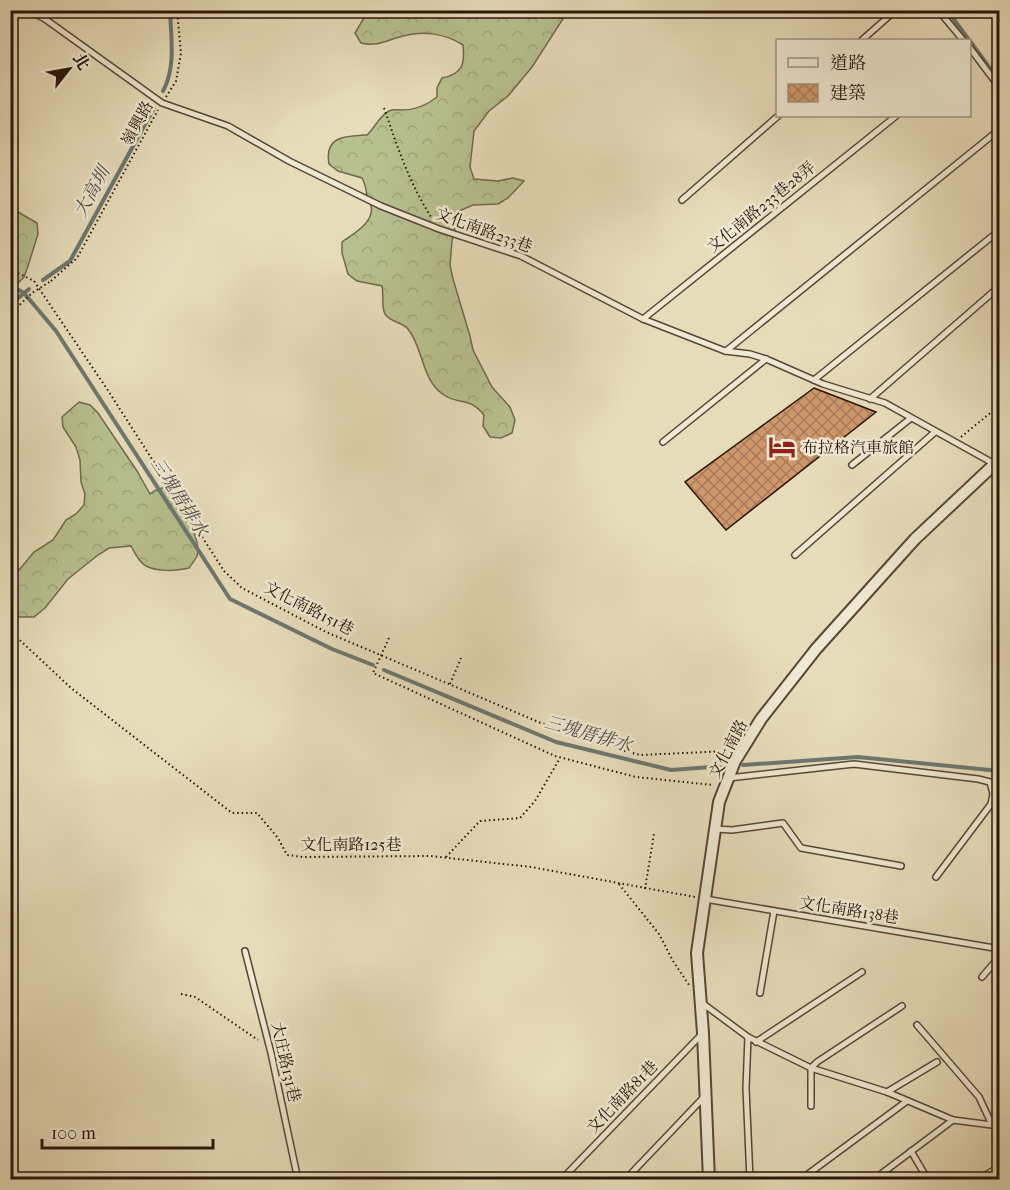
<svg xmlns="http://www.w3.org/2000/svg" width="1010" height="1190" font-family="'IM FELL French Canon','Noto Serif TC',serif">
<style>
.forest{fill:url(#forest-crowns);stroke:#706a4d;stroke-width:1.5}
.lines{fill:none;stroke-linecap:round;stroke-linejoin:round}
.stream{stroke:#6b7870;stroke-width:4}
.building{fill:url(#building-cross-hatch);stroke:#29140b;stroke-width:1.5}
.lane-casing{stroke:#584637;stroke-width:8}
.street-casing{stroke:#584637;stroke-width:14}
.path{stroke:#29140b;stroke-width:2;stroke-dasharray:1.5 3;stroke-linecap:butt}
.lane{stroke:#efe8d2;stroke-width:5}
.street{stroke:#efe8d2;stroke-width:10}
.path-bridge{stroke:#29140b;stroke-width:2;stroke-dasharray:1.5 3;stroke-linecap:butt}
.labels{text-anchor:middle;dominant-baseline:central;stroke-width:5;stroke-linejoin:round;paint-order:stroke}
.street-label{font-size:16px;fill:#29140b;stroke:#efe8d2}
.poi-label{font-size:16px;fill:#29140b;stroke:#efe8d2;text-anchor:start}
.water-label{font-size:18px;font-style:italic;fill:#504e46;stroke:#efe8d2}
</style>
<defs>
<pattern id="forest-crowns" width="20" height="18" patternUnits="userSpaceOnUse" patternTransform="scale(1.5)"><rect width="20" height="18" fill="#b7c08f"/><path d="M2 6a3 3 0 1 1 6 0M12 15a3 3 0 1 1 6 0" fill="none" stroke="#9da47a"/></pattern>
<pattern id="building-cross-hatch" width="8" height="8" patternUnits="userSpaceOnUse" patternTransform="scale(1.5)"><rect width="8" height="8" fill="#cf976c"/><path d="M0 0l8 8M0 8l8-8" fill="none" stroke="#a87a57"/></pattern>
</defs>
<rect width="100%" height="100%" fill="#e7dcba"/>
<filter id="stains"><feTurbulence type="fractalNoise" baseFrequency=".00333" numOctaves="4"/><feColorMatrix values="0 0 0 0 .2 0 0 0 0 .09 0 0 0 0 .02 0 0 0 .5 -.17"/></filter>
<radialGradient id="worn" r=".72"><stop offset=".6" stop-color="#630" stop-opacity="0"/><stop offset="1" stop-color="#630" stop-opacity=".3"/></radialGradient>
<g class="forest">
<path d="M 368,11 L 568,11 L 532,67 L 508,96 L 489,111 L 474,131 L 470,167 L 474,179 L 498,181 L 513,178 L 524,181 L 508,198 L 498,204 L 473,205 L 459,211 L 452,241 L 450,265 L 453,279 L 470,336 L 473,350 L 492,387 L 510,407 L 515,420 L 512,433 L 501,438 L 490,437 L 483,426 L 484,415 C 469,396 458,405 444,395 C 421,380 424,349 408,329 C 402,322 390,322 385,314 C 381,306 384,295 382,286 L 357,281 L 348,274 L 342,253 L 342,242 C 353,234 375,222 371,206 C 370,203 368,200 367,197 C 366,189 366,185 362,178 L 338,171 L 329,164 C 324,136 345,136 367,135 C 375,128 379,116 389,111 C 393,109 397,110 402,110 C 416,110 426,106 437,97 L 437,88 L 442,78 C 463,74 465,64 463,45 C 446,34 423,30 403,36 C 387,40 378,47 361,43 L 355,33 Z"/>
<path d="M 11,208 L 37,223 L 38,234 L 28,266 L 24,277 L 11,290 Z"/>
<path d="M 79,402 L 90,405 L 98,413 L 137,471 L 150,494 L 156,490 L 169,486 C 178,501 203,539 197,556 C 195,560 192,564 189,568 C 177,571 157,572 146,566 C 138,561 135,553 131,546 L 109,548 L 98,555 L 68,579 L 45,608 L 34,617 L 20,617 L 11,614 L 11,577 L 19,570 L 34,552 L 53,540 L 66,520 L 76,514 L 84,505 L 85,494 L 81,482 L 80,460 L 76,447 L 63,427 L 62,417 Z"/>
</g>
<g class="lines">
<g class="stream">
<path d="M 947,10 L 969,40"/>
<path d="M 970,41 L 1000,82"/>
<path d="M 163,91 C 176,68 171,37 170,10"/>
<path d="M 43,280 L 70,261 L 154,108"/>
<path d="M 10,285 L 24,293 L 56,331 L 230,599 L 332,649 L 373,665"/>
<path d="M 10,305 L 29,289"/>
<path d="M 384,670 L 556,742 L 671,770 L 724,766"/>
<path d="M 743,765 L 858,757 L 1000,771"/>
</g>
</g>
<path class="building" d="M 814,388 L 876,412 L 726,530 L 685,482 Z"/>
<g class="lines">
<defs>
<g id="lane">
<path d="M 28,10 L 45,19 L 162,103 L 228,126 L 289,161 L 381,206 L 439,229 L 521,256 L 643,319 L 725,351 L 750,354 L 766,359 L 823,384 L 885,403 L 1000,467"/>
<path d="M 938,10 L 963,40"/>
<path d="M 45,19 L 51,10"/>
<path d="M 862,40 L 896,10"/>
<path d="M 970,48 L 994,80 L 1000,91"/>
<path d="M 682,200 L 778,116"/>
<path d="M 643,319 L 896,116"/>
<path d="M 726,351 L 1000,129"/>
<path d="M 814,380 L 1000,230"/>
<path d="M 870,399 L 1000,286"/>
<path d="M 663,442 L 766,359"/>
<path d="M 852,465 L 911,418"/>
<path d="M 795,555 L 935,432"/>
<path d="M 729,778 L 854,764 L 978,779 L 990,782 L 993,794 L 991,804 L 936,877"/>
<path d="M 716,829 L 732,830 L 783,823 L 801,848 L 901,866"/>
<path d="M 705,899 L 1000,949"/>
<path d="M 245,951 L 271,1053 L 298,1180"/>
<path d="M 982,977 L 1000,956"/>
<path d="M 760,993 L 774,911"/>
<path d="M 702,1003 L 748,1037 L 811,1068 L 887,1092 L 953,1120 L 992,1125 L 1000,1129"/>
<path d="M 917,1025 L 979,1097 L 992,1125"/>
<path d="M 748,1037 L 746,1088 L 750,1180"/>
<path d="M 756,1042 L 862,972"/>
<path d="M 887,1092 L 937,1062"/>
<path d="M 811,1106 L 811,1068 L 817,1062 L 902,1006"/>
<path d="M 911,1151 L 928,1180"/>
<path d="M 10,1173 L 22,1180"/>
<path d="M 561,1180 L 702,1034"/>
<path d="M 625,1180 L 705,1096"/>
<path d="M 800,1180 L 907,1101"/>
<path d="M 873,1180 L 953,1120"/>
<path d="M 978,1180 L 1000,1166"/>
</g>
<path id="street" d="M 709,1180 L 703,1033 L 697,953 L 719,802 L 735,761 L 761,719 L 816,649 L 915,539 L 1000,459"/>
</defs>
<use href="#lane" class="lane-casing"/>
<use href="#street" class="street-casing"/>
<g class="path">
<path d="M 166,97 L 176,81 L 181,53 L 177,10"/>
<path d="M 384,108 C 397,146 409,182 431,217"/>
<path d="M 10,269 L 34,281 L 107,389 L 224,571 L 242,588 L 326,632 L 574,737 L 640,755 L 728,751"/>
<path d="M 51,281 L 77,258 L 158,110"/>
<path d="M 961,437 L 1000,405"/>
<path d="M 10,631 L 71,688 L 232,813 L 257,813 L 278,838 L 287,855 L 303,857 L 431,856 L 531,867 L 695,897"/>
<path d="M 389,638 L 373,673 L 555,756 L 636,777 L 713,785"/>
<path d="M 450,684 L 461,658"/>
<path d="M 446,857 L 480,821 L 520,818 L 535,801 L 560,758"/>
<path d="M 619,884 L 659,934 L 673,961 L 689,985"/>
<path d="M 645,889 L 654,834"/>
<path d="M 181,994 L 195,997 L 258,1040"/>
</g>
<use href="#lane" class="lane"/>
<use href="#street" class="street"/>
<path class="path-bridge" d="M 10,314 L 32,293 L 51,281"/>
</g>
<defs>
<symbol id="hotel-bare" viewBox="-9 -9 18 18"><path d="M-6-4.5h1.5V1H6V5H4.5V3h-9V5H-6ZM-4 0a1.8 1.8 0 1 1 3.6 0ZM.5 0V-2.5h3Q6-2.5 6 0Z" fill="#8f2418" stroke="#efe8d2" stroke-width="2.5" paint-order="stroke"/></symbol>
</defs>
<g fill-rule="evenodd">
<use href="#hotel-bare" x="763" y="428" width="38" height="38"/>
</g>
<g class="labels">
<g class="street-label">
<text transform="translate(137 123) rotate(-61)">嶺興路</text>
<text transform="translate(761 207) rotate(-39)">文化南路233巷28弄</text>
<text transform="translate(484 230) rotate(20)">文化南路233巷</text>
<text transform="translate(309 608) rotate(27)">文化南路151巷</text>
<text transform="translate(728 749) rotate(-62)">文化南路</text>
<text x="351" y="844">文化南路125巷</text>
<text transform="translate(849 910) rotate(9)">文化南路138巷</text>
<text transform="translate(286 1062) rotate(77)">大庄路131巷</text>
<text transform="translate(622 1097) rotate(-46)">文化南路81巷</text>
</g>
<g class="poi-label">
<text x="802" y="447">布拉格汽車旅館</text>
</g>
<g class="water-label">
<text transform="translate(92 192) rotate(-61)">大高圳</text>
<text transform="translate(179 497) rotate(57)">三塊厝排水</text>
<text transform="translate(588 734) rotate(16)">三塊厝排水</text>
</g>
</g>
<rect width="1010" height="1190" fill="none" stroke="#e7dcba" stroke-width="36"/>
<rect x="12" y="12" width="986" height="1166" fill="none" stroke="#29140b" stroke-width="3"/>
<rect x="18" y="18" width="974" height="1154" fill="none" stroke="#29140b" stroke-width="1.5"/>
<rect x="776" y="39" width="195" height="78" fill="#efe8d2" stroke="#a09382" stroke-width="1.5"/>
<rect x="788" y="58" width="30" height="9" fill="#efe8d2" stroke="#a09382" stroke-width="1.5"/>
<text x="830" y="69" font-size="18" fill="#29140b">道路</text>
<rect x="788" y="84" width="30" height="18" fill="url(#building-cross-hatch)" stroke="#a09382" stroke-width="1.5"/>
<text x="830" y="99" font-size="18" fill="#29140b">建築</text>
<g transform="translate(69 69) rotate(59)" stroke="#efe8d2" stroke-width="4.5" paint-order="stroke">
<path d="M0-4.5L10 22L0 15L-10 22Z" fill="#29140b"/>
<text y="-9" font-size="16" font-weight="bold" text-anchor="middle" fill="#29140b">北</text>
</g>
<path d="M42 1139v9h171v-9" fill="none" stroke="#29140b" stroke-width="3"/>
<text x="51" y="1139" font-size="18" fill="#29140b" stroke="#efe8d2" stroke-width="4.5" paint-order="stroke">100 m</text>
<rect width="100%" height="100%" filter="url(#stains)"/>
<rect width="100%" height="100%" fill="url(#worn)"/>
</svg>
